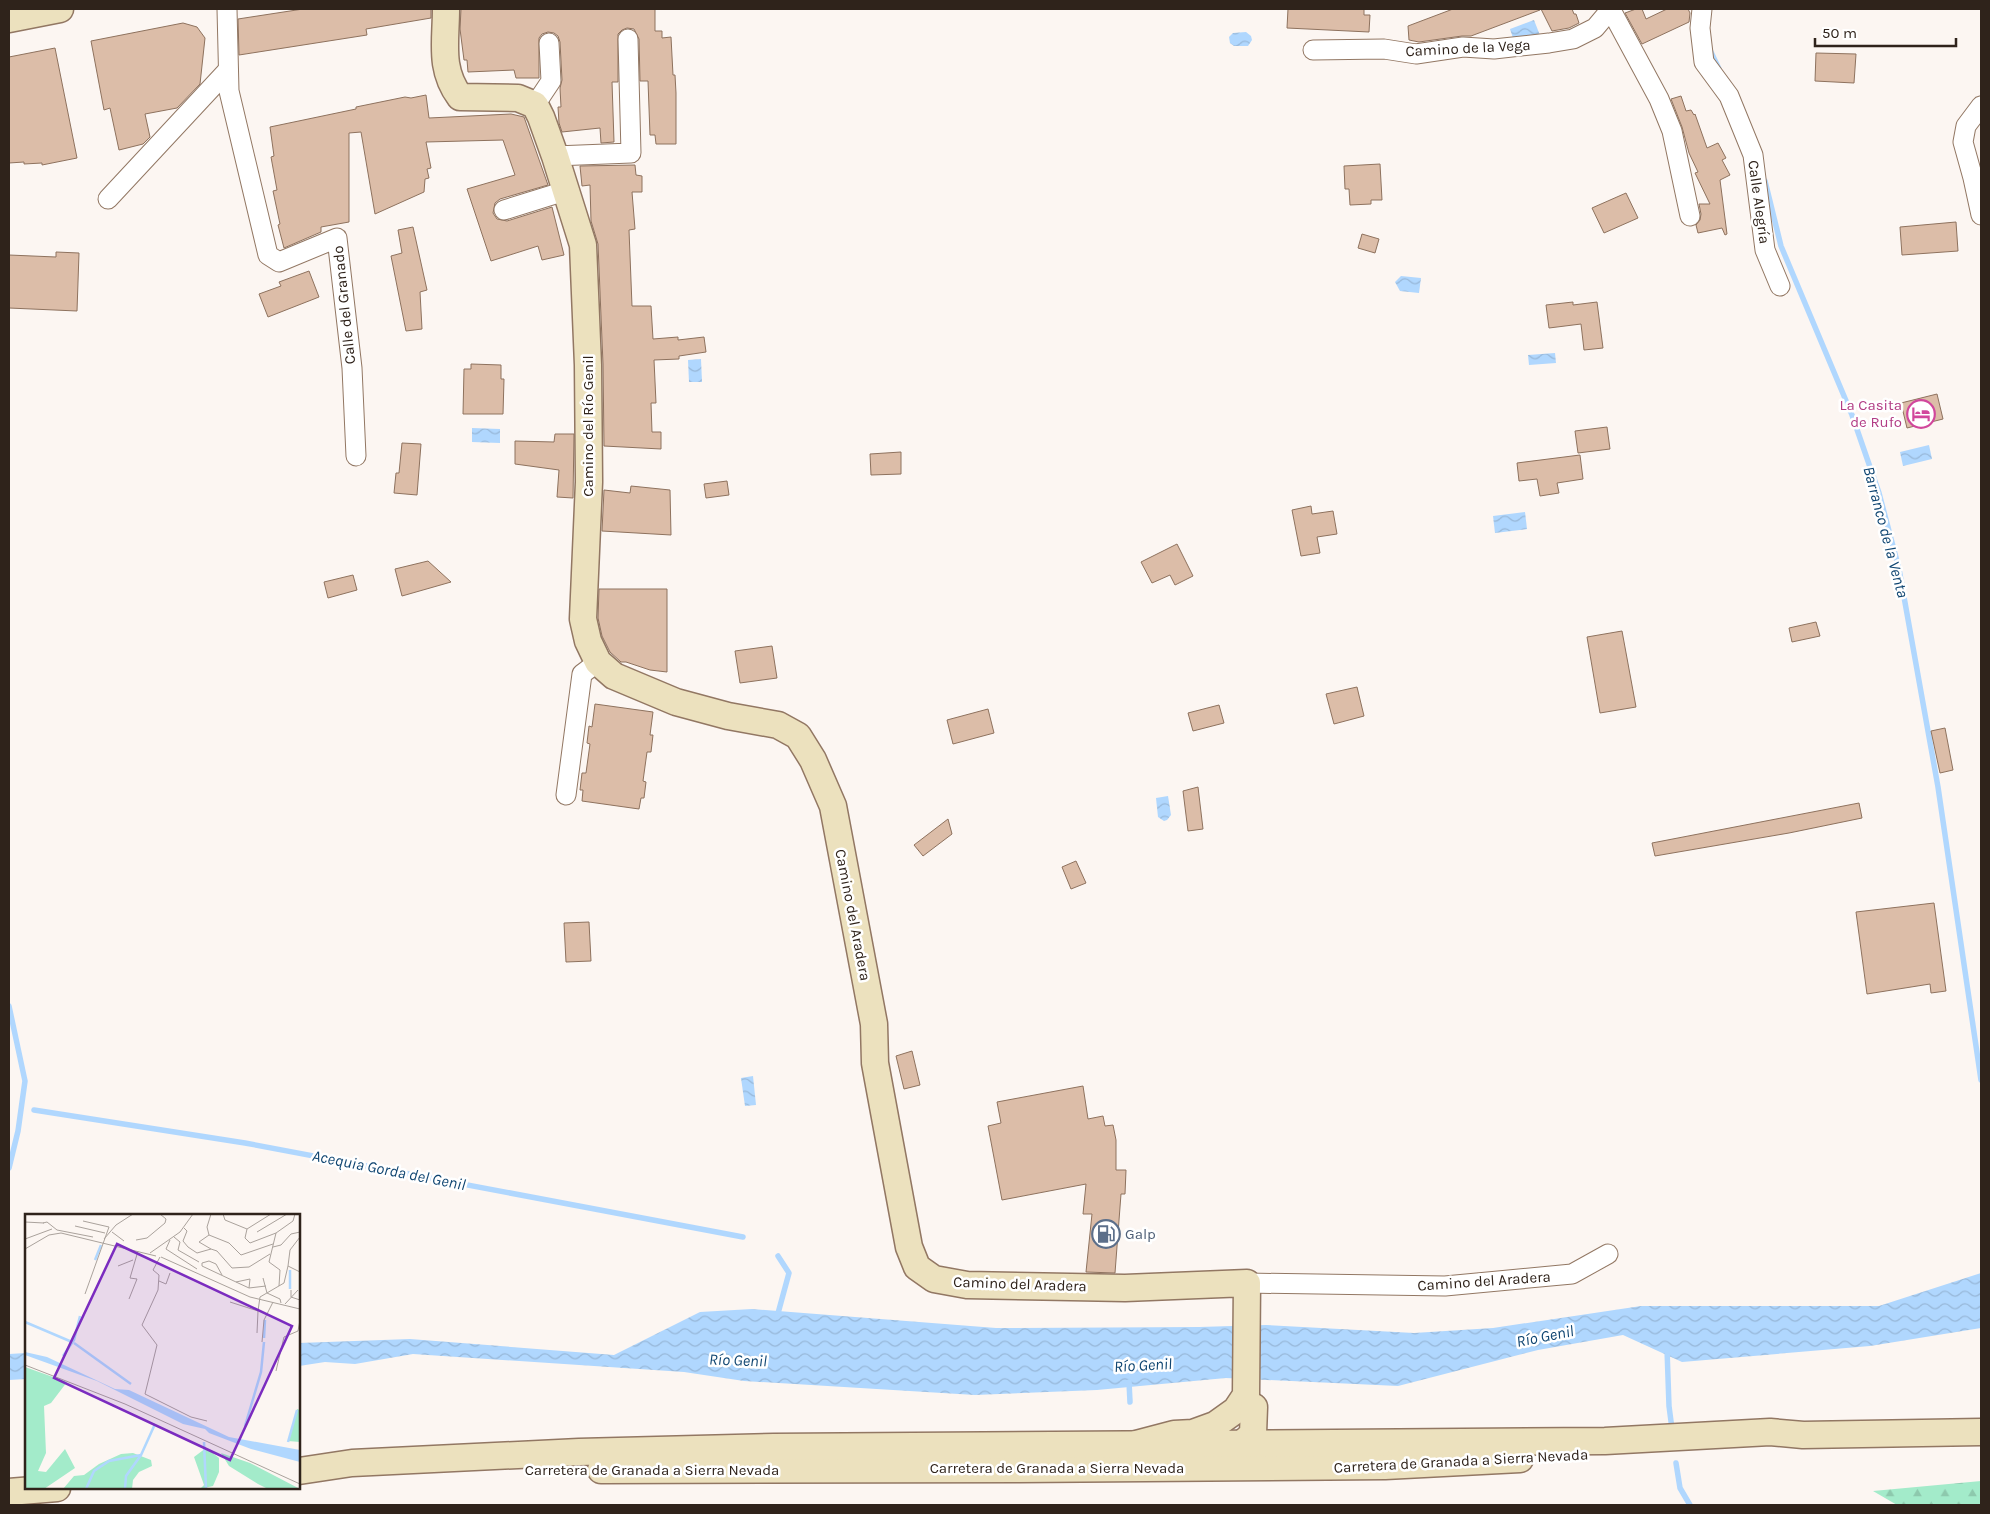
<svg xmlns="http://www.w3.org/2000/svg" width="1990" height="1514" font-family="Karla,sans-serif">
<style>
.forest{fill:url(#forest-firs)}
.water{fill:url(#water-waves)}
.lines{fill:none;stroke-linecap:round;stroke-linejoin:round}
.stream{stroke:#b0d7fe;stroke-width:5.5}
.building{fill:#dcbda8;stroke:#8e725e}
.street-casing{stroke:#927763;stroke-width:21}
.secondary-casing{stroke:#927763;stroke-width:29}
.street{stroke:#fff;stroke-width:19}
.secondary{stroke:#ece1be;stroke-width:26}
.labels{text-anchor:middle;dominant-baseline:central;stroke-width:5;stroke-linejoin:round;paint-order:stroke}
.street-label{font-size:15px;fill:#2f231b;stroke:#fff}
.hotel-label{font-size:15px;fill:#b23c85;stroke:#fff;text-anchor:end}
.service-label{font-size:15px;fill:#4e5e75;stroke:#fff;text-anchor:start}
.water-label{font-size:16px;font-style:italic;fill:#0f4571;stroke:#fff}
.inset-river{fill:none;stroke:#b0d7fe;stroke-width:2.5}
.inset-road{fill:none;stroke:#aaa29c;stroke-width:1}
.view{fill:#7b2cbf;fill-opacity:0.15;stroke:#7b2cbf;stroke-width:2.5}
.inset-edge{fill:none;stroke:#2f231b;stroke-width:2.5}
</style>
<defs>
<pattern id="forest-firs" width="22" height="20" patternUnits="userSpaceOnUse" patternTransform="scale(1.25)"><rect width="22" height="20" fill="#a3ebca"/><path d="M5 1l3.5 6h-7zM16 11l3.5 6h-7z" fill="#8dc9ad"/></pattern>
<pattern id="water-waves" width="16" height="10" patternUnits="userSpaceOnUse" patternTransform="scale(1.25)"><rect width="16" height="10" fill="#b0d7fe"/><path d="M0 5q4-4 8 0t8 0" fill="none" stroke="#98b8d9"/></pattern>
</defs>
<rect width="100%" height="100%" fill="#fcf6f2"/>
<path class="forest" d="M 1981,1481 L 1981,1505 L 1897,1505 L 1873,1491 Z"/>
<g class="water">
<path d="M 1534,20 L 1541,38 L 1513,38 L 1510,29 Z"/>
<path d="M 1246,32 L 1251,36 L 1252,40 L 1248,46 L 1234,46 L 1230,43 L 1229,37 L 1233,33 Z"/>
<path d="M 1401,276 L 1421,278 L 1419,293 L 1400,291 L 1395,282 Z"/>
<path d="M 1555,353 L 1556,363 L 1529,365 L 1528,355 Z"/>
<path d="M 701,359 L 702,382 L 689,382 L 688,360 Z"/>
<path d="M 472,428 L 500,429 L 500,443 L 472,442 Z"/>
<path d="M 1929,445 L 1932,459 L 1903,466 L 1900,452 Z"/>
<path d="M 1525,512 L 1527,529 L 1495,533 L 1493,516 Z"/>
<path d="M 1168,796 L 1171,815 L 1167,820 L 1164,821 L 1158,817 L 1156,798 Z"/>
<path d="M 753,1076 L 756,1105 L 745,1106 L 741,1078 Z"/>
<path d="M 1981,1273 L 1981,1328 L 1870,1346 L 1682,1362 L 1623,1335 L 1538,1350 L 1398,1386 L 1226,1378 L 1097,1390 L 975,1395 L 744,1381 L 684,1372 L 413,1354 L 355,1364 L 325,1362 L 299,1366 L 299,1343 L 410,1339 L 614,1355 L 700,1312 L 752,1309 L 996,1328 L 1199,1327 L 1266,1325 L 1414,1333 L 1493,1328 L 1641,1306 L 1879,1306 Z"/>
<path d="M 26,1353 L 26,1379 L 9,1380 L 9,1354 Z"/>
</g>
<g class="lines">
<g class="stream">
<path d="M 1710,50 L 1719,69"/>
<path d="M 1765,181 L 1781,246 L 1852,415 L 1879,493 L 1899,569 L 1938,787 L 1981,1080"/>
<path d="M 9,1006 L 25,1081 L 18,1131 L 9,1168"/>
<path d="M 34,1110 L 245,1143 L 743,1237"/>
<path d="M 777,1317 L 789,1273 L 778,1256"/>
<path d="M 1667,1349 L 1669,1406 L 1672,1429"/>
<path d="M 1129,1382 L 1130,1402"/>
<path d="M 1676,1463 L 1680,1488 L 1690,1505"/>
</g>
</g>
<g class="building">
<path d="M 303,9 L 431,9 L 431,18 L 366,29 L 367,35 L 239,55 L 238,19 Z"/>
<path d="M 461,9 L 655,9 L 655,31 L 662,31 L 662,38 L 671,37 L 673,75 L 675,75 L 676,93 L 676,144 L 656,144 L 655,135 L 650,135 L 648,81 L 640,81 L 639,39 L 634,29 L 627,28 L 622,30 L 618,34 L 618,82 L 612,82 L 614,142 L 601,143 L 600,128 L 562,132 L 559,123 L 558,107 L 561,107 L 560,88 L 562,80 L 560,42 L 558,36 L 554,33 L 548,32 L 542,34 L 539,38 L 539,78 L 516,78 L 514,70 L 468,72 L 467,60 L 464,60 L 460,29 Z"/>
<path d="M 1288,9 L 1364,9 L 1364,15 L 1370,15 L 1369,32 L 1287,28 Z"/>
<path d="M 1453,9 L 1539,9 L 1540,10 L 1471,36 L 1462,36 L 1419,42 L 1409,40 L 1408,26 Z"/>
<path d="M 1541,9 L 1572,9 L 1574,14 L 1576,14 L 1579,23 L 1569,28 L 1552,31 Z"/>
<path d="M 1636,9 L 1642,9 L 1646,19 L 1667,9 L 1688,9 L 1690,13 L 1689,22 L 1642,44 L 1625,13 Z"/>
<path d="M 183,23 L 197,27 L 205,38 L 200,84 L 177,108 L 145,114 L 150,137 L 143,144 L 119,150 L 110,108 L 104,110 L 91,41 Z"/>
<path d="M 55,48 L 77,158 L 42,165 L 42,163 L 24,164 L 24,162 L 9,163 L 9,57 Z"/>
<path d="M 1816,53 L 1856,54 L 1854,83 L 1815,81 Z"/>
<path d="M 426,95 L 429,118 L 511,114 L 524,117 L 548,185 L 500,199 L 495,203 L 493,213 L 497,219 L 507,221 L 552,207 L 564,255 L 542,260 L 538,246 L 491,261 L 467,189 L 515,175 L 503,140 L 426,142 L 431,168 L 427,169 L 429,178 L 425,179 L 424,192 L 375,214 L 361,132 L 349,133 L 349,222 L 321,227 L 321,232 L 284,248 L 278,225 L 280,224 L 273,191 L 277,190 L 271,157 L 274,156 L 270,127 L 356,109 L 356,107 L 405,97 L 411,98 Z"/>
<path d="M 1681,96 L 1686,111 L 1691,110 L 1694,115 L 1695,114 L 1707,148 L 1718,143 L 1726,158 L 1722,160 L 1730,175 L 1720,180 L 1727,234 L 1725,235 L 1722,228 L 1698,233 L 1696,225 L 1700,220 L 1701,214 L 1699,204 L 1710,204 L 1695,173 L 1698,172 L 1689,153 L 1682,127 L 1671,99 Z"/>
<path d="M 1380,164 L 1382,200 L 1371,200 L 1371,204 L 1350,205 L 1349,189 L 1345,189 L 1344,166 Z"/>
<path d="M 635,165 L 636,175 L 642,176 L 642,192 L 632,192 L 635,229 L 629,230 L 632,306 L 651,306 L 653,339 L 678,337 L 678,340 L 704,337 L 706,352 L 679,356 L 679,359 L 654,360 L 656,403 L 651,403 L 652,432 L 661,432 L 661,449 L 604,446 L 603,364 L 598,244 L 591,221 L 590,185 L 582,186 L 580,166 Z"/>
<path d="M 1626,193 L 1638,218 L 1604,233 L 1592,208 Z"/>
<path d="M 1956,222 L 1958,251 L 1902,255 L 1900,227 Z"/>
<path d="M 413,227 L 427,290 L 420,292 L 422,329 L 406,331 L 391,256 L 402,253 L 398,230 Z"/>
<path d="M 1362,234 L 1379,239 L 1375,253 L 1358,248 Z"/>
<path d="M 56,252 L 79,253 L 77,311 L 9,308 L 9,255 L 56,257 Z"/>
<path d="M 309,271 L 319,297 L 268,317 L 259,294 L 281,286 L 279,282 Z"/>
<path d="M 1573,302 L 1573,305 L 1597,302 L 1603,348 L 1584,350 L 1581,324 L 1549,328 L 1546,305 Z"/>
<path d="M 471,364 L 501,365 L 501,379 L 504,379 L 503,414 L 463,414 L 464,369 L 471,369 Z"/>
<path d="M 1937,394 L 1943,419 L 1907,428 L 1901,403 Z"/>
<path d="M 1607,427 L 1610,449 L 1578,453 L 1575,431 Z"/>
<path d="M 555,434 L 574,434 L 573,498 L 557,497 L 559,470 L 515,464 L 515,441 L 554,442 Z"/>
<path d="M 402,443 L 421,444 L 417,495 L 394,493 L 396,473 L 399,473 Z"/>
<path d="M 901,452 L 901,474 L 871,475 L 870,454 Z"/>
<path d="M 1580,455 L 1583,479 L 1557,483 L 1559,493 L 1540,496 L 1537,479 L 1519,481 L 1517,463 Z"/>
<path d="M 727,481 L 729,495 L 706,498 L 704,484 Z"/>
<path d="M 631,486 L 670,490 L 671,535 L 602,531 L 604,490 L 630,493 Z"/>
<path d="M 1311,506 L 1312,514 L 1333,511 L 1337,534 L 1317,537 L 1320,553 L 1301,556 L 1292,510 Z"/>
<path d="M 1177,544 L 1193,576 L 1175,585 L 1170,575 L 1152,583 L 1141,562 Z"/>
<path d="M 428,561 L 451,582 L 402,596 L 395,569 Z"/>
<path d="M 353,575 L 357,590 L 328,598 L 324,582 Z"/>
<path d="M 599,589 L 667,589 L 667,672 L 650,670 L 626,662 L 621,662 L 610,652 L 602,636 L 598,618 Z"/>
<path d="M 1816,622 L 1820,636 L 1792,642 L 1789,628 Z"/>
<path d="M 1622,631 L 1636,707 L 1600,713 L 1587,637 Z"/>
<path d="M 772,646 L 777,678 L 740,683 L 735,651 Z"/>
<path d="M 1357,687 L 1364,716 L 1334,724 L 1326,694 Z"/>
<path d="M 595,704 L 653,712 L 650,735 L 653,735 L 651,752 L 647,752 L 643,781 L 646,782 L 644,798 L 641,798 L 639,809 L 582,801 L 583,790 L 580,790 L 582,773 L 586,773 L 590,744 L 587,743 L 589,726 L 592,727 Z"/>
<path d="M 1219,705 L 1224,723 L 1193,731 L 1188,713 Z"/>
<path d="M 988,709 L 994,733 L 953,744 L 947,720 Z"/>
<path d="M 1945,728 L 1953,770 L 1940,773 L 1931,731 Z"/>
<path d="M 1198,787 L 1203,829 L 1188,831 L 1183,791 Z"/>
<path d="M 1859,803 L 1862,818 L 1789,833 L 1655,856 L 1652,843 Z"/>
<path d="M 948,819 L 952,834 L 923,856 L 914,845 Z"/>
<path d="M 1076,861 L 1086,883 L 1071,889 L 1062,867 Z"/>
<path d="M 1934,903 L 1946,991 L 1931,993 L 1930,984 L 1867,994 L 1856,912 Z"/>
<path d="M 589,922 L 591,961 L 566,962 L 564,923 Z"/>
<path d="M 912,1051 L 920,1085 L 904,1089 L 896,1056 Z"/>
<path d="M 1083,1086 L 1088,1119 L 1103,1116 L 1105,1126 L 1113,1125 L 1116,1140 L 1116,1170 L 1126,1170 L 1125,1194 L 1121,1194 L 1115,1273 L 1086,1272 L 1092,1214 L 1083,1214 L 1086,1184 L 1002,1200 L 988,1126 L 1001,1123 L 997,1102 Z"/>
</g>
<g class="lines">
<defs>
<g id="street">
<path d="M 227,9 L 229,91 L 268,255 L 279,262 L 337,238 L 352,368 L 356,456"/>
<path d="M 1702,9 L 1700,28 L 1704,62 L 1729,96 L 1753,155 L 1765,250 L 1780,286"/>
<path d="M 1611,10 L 1659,99 L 1672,131 L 1690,216"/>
<path d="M 1313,50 L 1384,49 L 1416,54 L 1463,47 L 1494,49 L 1549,43 L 1573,39 L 1595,28 L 1611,9"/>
<path d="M 535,105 L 551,81 L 549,43"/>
<path d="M 1981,106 L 1966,126 L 1963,142 L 1973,178 L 1981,215"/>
<path d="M 555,156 L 631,153 L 628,39"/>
<path d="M 108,199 L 228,70"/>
<path d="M 504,210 L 565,191"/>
<path d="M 566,795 L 582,674 L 598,662"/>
<path d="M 1247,1283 L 1445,1286 L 1572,1274 L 1608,1254"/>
</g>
<g id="secondary">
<path d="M 446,9 C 446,42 439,69 460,97 L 518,98 L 535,105 L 541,117 L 555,156 L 583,245 L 588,365 L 589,482 L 583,619 L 588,641 L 598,662 L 614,676 L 676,702 L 728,716 L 778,725 L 798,736 L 813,760 L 833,806 L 874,1024 L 875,1063 L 909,1247 L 917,1267 L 934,1279 L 967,1285 L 1125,1288 L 1247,1283 L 1246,1395 L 1236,1410 L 1215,1425 L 1193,1433 L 1174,1434 L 1136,1444"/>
<path d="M 9,19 L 60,9"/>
<path d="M 1232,1453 L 1253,1434 L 1254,1407"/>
<path d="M 601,1470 L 1019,1469 L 1385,1466 L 1520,1459"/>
<path d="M 299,1471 L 352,1463 L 579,1452 L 774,1447 L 1605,1441 L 1770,1432 L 1803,1435 L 1981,1432"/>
<path d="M 9,1492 L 57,1488"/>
</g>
</defs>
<use href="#street" class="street-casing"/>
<use href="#secondary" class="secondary-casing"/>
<use href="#street" class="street"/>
<use href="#secondary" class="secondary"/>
</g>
<defs>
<symbol id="hotel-ring" viewBox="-11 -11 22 22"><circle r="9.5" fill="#fff" stroke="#d1479c" stroke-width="1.5"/><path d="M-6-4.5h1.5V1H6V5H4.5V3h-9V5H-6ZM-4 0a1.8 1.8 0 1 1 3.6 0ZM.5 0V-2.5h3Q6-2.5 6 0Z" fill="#d1479c"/></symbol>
<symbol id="fuel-ring" viewBox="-11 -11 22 22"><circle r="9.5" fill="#fff" stroke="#5c6f8a" stroke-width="1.5"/><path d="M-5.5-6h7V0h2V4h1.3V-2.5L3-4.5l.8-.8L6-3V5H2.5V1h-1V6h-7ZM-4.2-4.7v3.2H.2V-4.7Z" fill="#5c6f8a"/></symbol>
</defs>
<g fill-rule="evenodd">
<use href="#hotel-ring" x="1905" y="398" width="32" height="32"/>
<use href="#fuel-ring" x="1090" y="1218" width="32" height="32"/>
</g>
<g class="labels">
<g class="street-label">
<text transform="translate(1468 48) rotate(-3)">Camino de la Vega</text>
<text transform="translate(1759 202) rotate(82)">Calle Alegría</text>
<text transform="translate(344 305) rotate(-96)">Calle del Granado</text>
<text transform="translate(588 426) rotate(-90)">Camino del Río Genil</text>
<text transform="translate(853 915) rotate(79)">Camino del Aradera</text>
<text transform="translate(1484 1281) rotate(-4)">Camino del Aradera</text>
<text transform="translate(1020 1284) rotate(2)">Camino del Aradera</text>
<text transform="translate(1461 1461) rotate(-3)">Carretera de Granada a Sierra Nevada</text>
<text x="1057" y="1468">Carretera de Granada a Sierra Nevada</text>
<text x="652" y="1470">Carretera de Granada a Sierra Nevada</text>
</g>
<g class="hotel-label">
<text x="1902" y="405">La Casita<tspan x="1902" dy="17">de Rufo</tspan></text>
</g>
<g class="service-label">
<text x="1125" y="1234">Galp</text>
</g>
<g class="water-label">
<text transform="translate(1886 532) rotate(75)">Barranco de la Venta</text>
<text transform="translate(389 1170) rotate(11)">Acequia Gorda del Genil</text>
<text transform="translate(1545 1336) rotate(-11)">Río Genil</text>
<text transform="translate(738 1360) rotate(2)">Río Genil</text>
<text transform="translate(1143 1365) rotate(-3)">Río Genil</text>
</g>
</g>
<g transform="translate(25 1214)">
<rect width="275" height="275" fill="#fcf6f2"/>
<path d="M 272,195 L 275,196 L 275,228 L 263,227 Z" fill="#a3ebca"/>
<path d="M 0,153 L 42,168 L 26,189 L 19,192 L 21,239 L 13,257 L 21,258 L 40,235 L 50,254 L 19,275 L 0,275 ZM 181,234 L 194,244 L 194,258 L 188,272 L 175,275 L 179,271 L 169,243 ZM 108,239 L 126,246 L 127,252 L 114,258 L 108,266 L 107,275 L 38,275 L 49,262 L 59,261 L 74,250 L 96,240 ZM 196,239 L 225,249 L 275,275 L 243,275 L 233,270 L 204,252 Z" fill="#a3ebca"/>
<path d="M 0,138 L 22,143 L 90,175 L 104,176 L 204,223 L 275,236 L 275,248 L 226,235 L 184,219 L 180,215 L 158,210 L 72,167 L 0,141 Z" fill="#b0d7fe"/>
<path class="inset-river" d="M 70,46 L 76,31M 265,56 L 265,75M 0,108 L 47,128M 239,124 L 240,106M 49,129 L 106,170M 38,142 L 49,126 L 55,102M 220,212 L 236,158 L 239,128M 179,228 L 181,275M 263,228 L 272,196M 61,275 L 69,257 L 84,247 L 116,241M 100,275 L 101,262 L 116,241 L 130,210"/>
<path class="inset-road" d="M 186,0 L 182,13 L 184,21 L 204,29 L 216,41 L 248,30M 198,0 L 200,6 L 222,15 L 246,0M 58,7 L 84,13 L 60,80M 0,8 L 19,9M 18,9 L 22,8 L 32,16 L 68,23M 50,12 L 80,19M 159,14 L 162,17 L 158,27 L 163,33 L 172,39 L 186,35 L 192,37 L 207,54 L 224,53 L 245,40M 222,15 L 220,24 L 225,29 L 251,19 L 268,7 L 270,0M 87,18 L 99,27M 232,18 L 262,0M 251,19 L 244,48 L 255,56 L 254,72M 184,21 L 174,28 L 186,35M 149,23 L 155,28 L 153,36 L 174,48M 0,25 L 27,15M 79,25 L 91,11 L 108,0M 111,26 L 122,24 L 140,9 L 141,5 L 135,0M 145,26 L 141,35 L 172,55M 248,33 L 256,31 L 266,20 L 275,18M 0,35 L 24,21 L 36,19 L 131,42M 125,39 L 155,18 L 168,0M 135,43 L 128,56 L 134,61 L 133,76 L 117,111 L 132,131 L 120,180 L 166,203 L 182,207M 136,43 L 225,83 L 275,95M 93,52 L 108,46M 263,52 L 265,36 L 275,23M 197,61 L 191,50 L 184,47 L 177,49 L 177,52 L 211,68 L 224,74 L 241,72M 238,64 L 242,79 L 255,85 L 256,89M 134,67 L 141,70 L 145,59M 211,68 L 225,65 L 224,74M 266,76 L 266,83 L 275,86M 104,85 L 112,65 L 105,64 L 113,37M 205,88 L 233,97 L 235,83 L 259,69 L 263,52 L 275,58M 260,90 L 273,76M 232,119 L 233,97M 237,128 L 239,106 L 248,88M 0,151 L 100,190 L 275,270M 251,157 L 259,123 L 273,117 L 275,106"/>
<path class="view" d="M 92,30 L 267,112 L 205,246 L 29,164 Z"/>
<rect width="275" height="275" class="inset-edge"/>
</g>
<rect width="1990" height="1514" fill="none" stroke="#2f231b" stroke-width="20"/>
<path d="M1815 38v8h141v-8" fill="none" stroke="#2f231b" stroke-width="2.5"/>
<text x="1822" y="38" font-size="15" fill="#2f231b" stroke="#ffffff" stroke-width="4" paint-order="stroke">50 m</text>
</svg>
